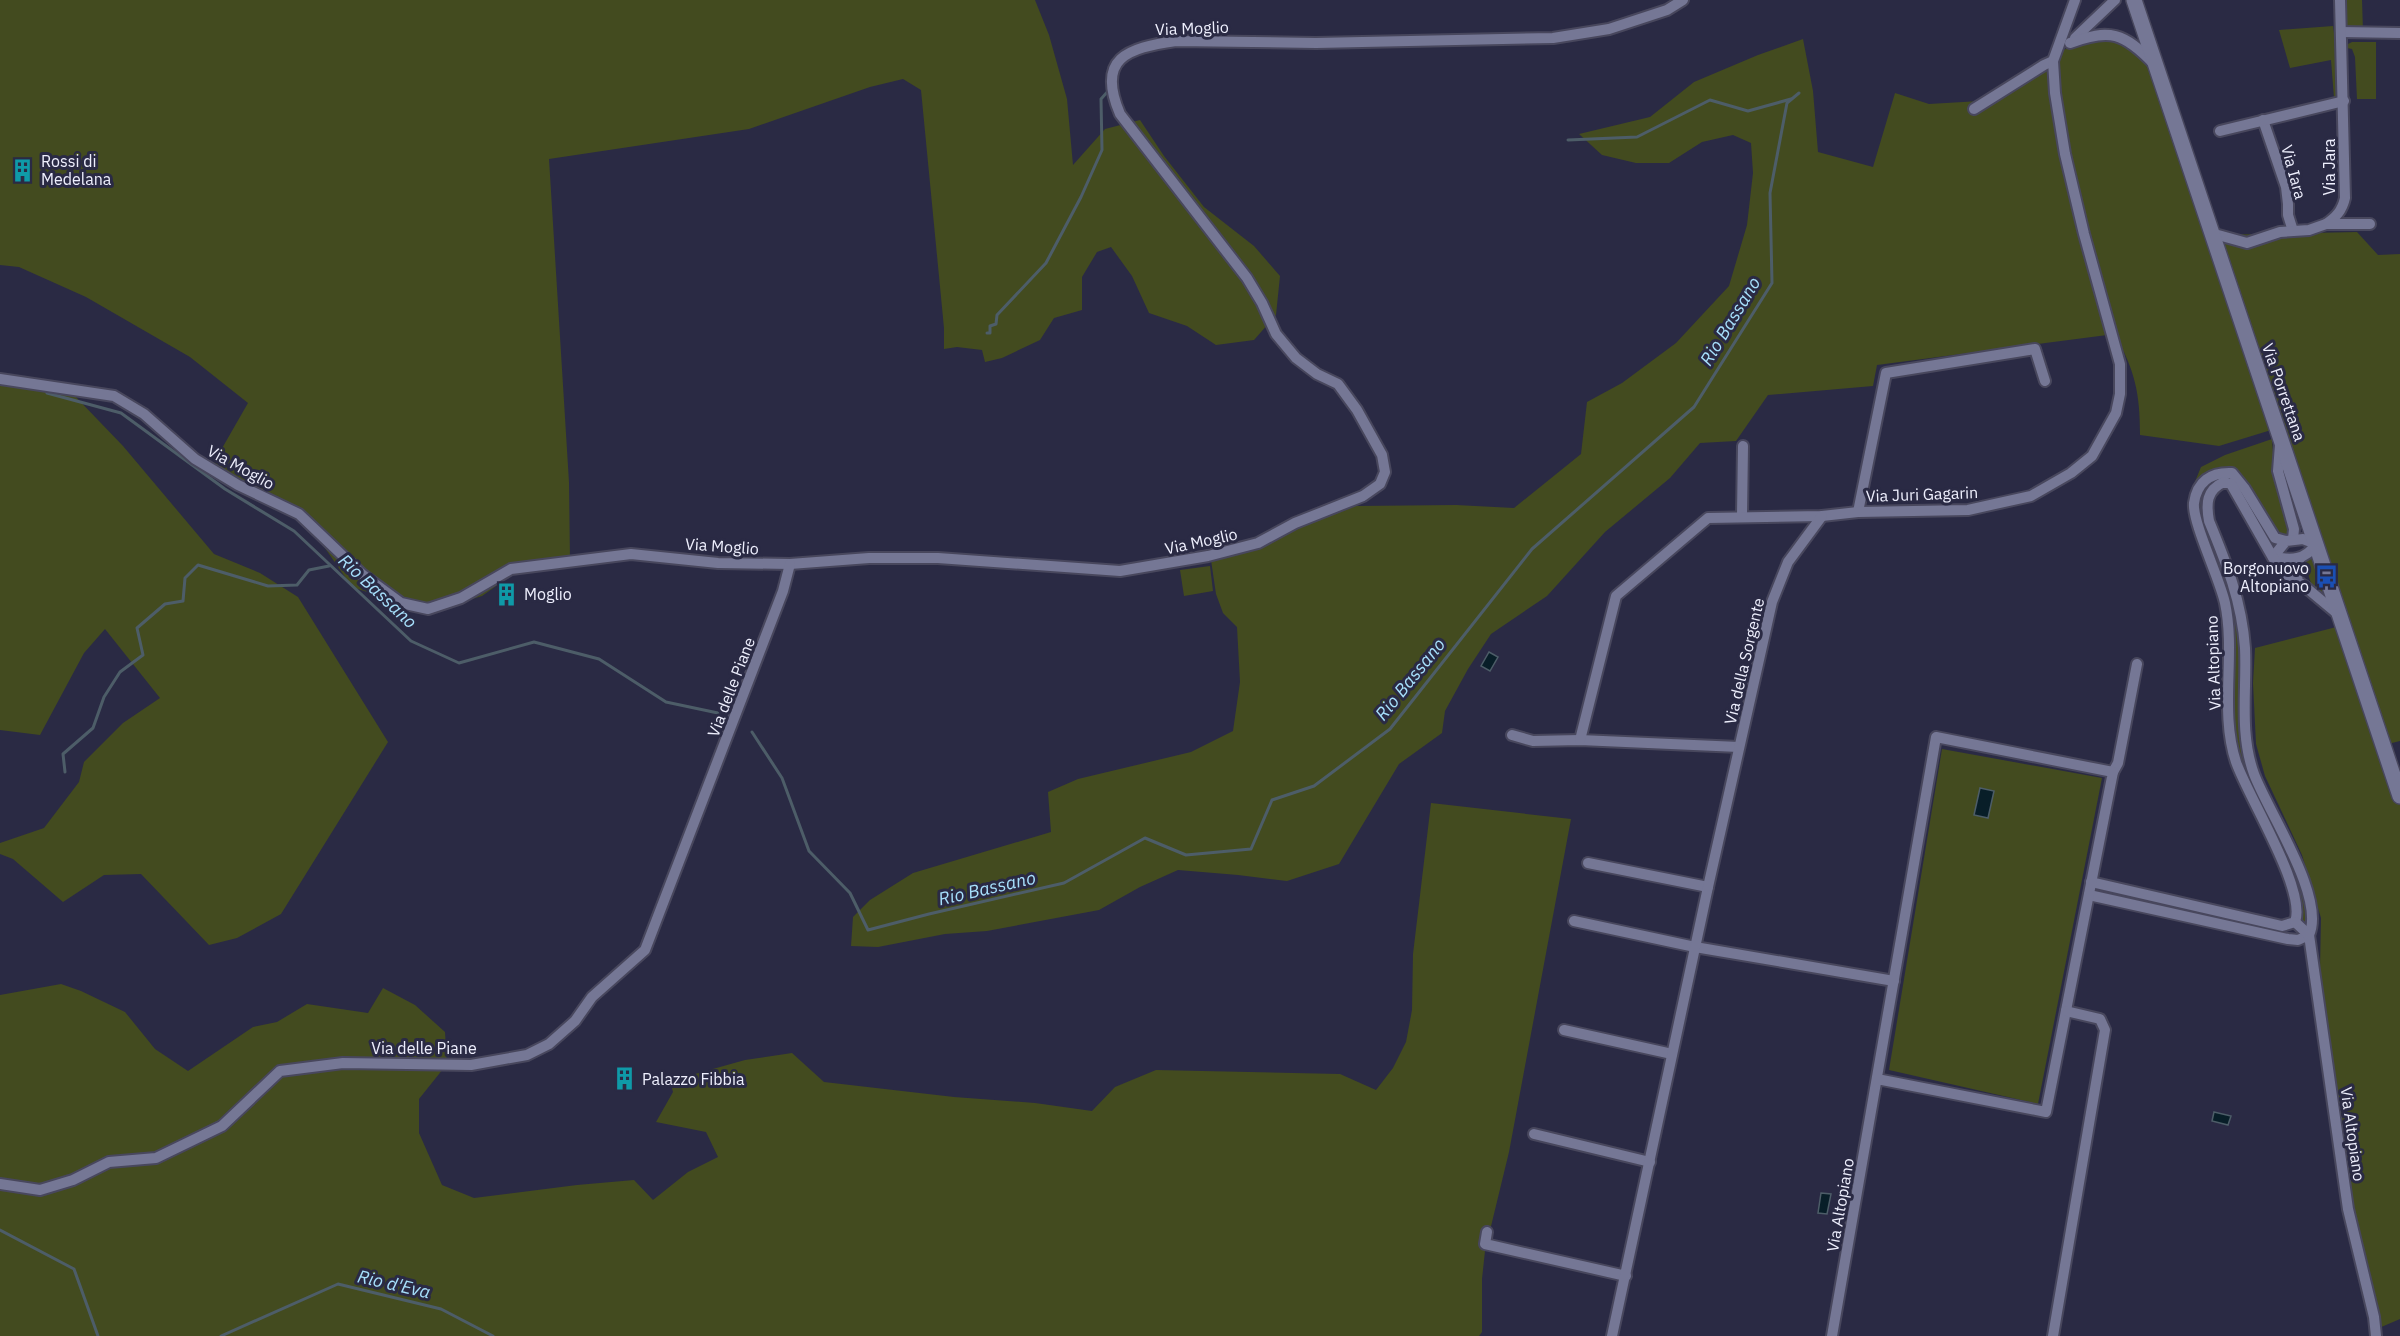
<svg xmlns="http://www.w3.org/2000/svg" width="2400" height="1336" font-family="'IBM Plex Sans',sans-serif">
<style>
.green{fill:#434b1f}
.water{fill:#081e28;stroke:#4d5d68;stroke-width:1.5}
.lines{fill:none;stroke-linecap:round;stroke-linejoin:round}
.stream{stroke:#4d5d68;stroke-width:3}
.minor-casing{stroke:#48475d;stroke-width:14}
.secondary-casing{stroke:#48475d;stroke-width:18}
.minor{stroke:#757795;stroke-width:10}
.secondary{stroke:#757795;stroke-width:15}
.labels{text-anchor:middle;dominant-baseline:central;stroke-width:6;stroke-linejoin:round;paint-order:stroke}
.street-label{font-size:16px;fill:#eeeffd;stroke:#2a2a44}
.poi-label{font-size:16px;fill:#eeeffd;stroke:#2a2a44;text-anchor:start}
.water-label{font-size:18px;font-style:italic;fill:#a7e0fc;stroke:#2a2a44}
</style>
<rect width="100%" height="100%" fill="#2a2a44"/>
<g class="green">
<path d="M 0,0 L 1035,0 L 1049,35 L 1067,99 L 1073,165 L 1105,129 L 1140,120 L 1164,156 L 1204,207 L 1254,246 L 1280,276 L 1276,315 L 1254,340 L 1216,345 L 1187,326 L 1149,313 L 1132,276 L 1111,247 L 1097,252 L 1082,277 L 1082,310 L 1054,318 L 1040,340 L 1002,358 L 985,362 L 982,350 L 957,347 L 944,349 L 944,328 L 921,90 L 903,79 L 870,87 L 749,129 L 549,159 L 569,482 L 570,560 L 523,567 L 482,596 L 433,611 L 397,602 L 352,587 L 302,515 L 248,487 L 213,464 L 248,403 L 190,357 L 86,297 L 19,267 L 0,265 Z"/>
<path d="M 2344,0 L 2362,0 L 2363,31 L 2346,29 Z"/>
<path d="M 2333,26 L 2337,54 L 2338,95 L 2334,98 L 2331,60 L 2290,68 L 2279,30 Z"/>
<path d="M 2101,36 L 2149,54 L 2213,235 L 2357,232 L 2378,255 L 2400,254 L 2400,741 L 2384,745 L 2400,797 L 2400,1319 L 2379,1328 L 2361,1262 L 2320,968 L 2321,918 L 2302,855 L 2265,776 L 2256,744 L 2253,683 L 2255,648 L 2344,625 L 2281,427 L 2219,446 L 2140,435 C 2140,392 2135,372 2115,334 L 1877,365 L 1873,386 L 1768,395 L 1736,441 L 1700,443 L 1670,478 L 1605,532 L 1547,596 L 1491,634 L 1468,669 L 1445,711 L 1442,733 L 1399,764 L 1339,864 L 1287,881 L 1238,875 L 1178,870 L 1140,887 L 1099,910 L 987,931 L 945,934 L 878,947 L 851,946 L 853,917 L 870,900 L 913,873 L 1051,832 L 1048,792 L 1078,779 L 1191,752 L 1233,731 L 1240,682 L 1237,627 L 1223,613 L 1216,594 L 1211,560 L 1356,506 L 1456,505 L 1514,508 L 1581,454 L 1587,402 L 1622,383 L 1676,343 L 1729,286 L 1747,225 L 1753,173 L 1751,143 L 1733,135 L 1702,142 L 1669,163 L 1636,163 L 1602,155 L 1579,134 L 1650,117 L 1694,82 L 1758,55 L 1803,39 L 1813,91 L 1818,152 L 1873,167 L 1895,93 L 1929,104 L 1980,101 L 2067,48 Z"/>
<path d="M 2352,42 L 2376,42 L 2376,99 L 2357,99 L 2355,57 L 2352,49 L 2347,48 L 2348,44 Z"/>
<path d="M 0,375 L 73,394 L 123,446 L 214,554 L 260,573 L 298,597 L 388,742 L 281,914 L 237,938 L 209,945 L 141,874 L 104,875 L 63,902 L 13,859 L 0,854 L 0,843 L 44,828 L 79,782 L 84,762 L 123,723 L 160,698 L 105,629 L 84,653 L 40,735 L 0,730 Z"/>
<path d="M 2272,439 L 2274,467 L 2290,533 L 2287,536 L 2277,534 L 2231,469 L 2195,490 L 2192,489 L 2201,467 L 2225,455 Z"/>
<path d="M 2232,476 L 2276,547 L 2275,550 L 2227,478 L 2203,506 L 2234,599 L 2241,643 L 2243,738 L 2303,885 L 2308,927 L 2302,920 L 2299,897 L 2237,750 L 2233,708 L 2234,637 L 2198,511 C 2199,497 2203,488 2214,478 Z"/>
<path d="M 2312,556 L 2328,602 L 2313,589 L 2307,571 L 2302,571 L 2303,563 Z"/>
<path d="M 1210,566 L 1213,591 L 1184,596 L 1180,570 Z"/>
<path d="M 1942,749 L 2102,778 L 2038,1104 L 1889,1070 Z"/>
<path d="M 1431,803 L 1571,819 L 1509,1152 L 1485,1251 L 1482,1279 L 1482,1332 L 1479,1336 L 0,1336 L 0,995 L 61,984 L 81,991 L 125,1012 L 155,1049 L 188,1071 L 253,1027 L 277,1022 L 307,1004 L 368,1013 L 383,988 L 415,1005 L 445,1032 L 447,1064 L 419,1099 L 419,1133 L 442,1185 L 474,1198 L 577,1185 L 634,1180 L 653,1200 L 688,1172 L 718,1157 L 706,1132 L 656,1122 L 673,1092 L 670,1081 L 745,1060 L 792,1053 L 824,1082 L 954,1097 L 1035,1103 L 1092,1111 L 1115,1087 L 1156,1070 L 1340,1074 L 1376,1090 L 1393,1068 L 1406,1042 L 1412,1010 L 1413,954 Z"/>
</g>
<g class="water">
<path d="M 1489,652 L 1498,657 L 1490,671 L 1481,666 Z"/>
<path d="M 1980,788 L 1994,791 L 1988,818 L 1974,815 Z"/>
<path d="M 2214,1112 L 2231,1116 L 2228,1125 L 2212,1121 Z"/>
<path d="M 1821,1193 L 1831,1194 L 1827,1214 L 1818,1213 Z"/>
</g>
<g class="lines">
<g class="stream">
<path d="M 1568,140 L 1637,137 L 1710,100 L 1748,111 L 1791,99"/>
<path d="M 987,333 L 990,333 L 990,326 L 996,324 L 997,315 L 1046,263 L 1081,197 L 1102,150 L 1101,99 L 1109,90"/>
<path d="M 47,393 L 121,413 L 225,489 L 294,531 L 411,641 L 459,663 L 534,642 L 599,659 L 666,702 L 718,713"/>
<path d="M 752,732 L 782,778 L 809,851 L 850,893 L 868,930 L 929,914 L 1064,883 L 1145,838 L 1186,855 L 1251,849 L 1272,800 L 1314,786 L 1390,729 L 1532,549 L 1694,407 L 1772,283 L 1770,193 L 1787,103 L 1799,93"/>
<path d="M 65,772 L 63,754 L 93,728 L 104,697 L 120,672 L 143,655 L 137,628 L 165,604 L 183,601 L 185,578 L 198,565 L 268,586 L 297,585 L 309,570 L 329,566"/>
<path d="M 0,1230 L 74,1269 L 98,1336"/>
<path d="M 221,1336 L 338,1284 L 441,1309 L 493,1336"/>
</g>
<defs>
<g id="minor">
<path d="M 2341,32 L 2400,33"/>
<path d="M 2075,38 L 2115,0"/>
<path d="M 2070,43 C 2110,28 2124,33 2153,63"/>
<path d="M 1974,109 L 2044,65 L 2053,61"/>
<path d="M 2263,120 L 2286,187 L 2288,204 L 2288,215 L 2293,231"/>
<path d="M 2220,131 L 2344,101"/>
<path d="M 2326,224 C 2336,217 2342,211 2345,198 L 2340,0"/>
<path d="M 2211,233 L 2247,243 L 2280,232 L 2309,230 L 2326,224 L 2370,224"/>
<path d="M 0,379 L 114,396 L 144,414 L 195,459 L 238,485 L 299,514 L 363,575 L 401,603 L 428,609 L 461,598 L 511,569 L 631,554 L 718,563 L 790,564 L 869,558 L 938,558 L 1120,571 L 1208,556 L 1258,543 L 1295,523 L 1363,496 L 1380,484 L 1385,472 L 1382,455 L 1357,410 L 1338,384 L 1317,374 L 1296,358 L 1276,334 L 1262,303 L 1247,278 L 1120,114 C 1096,58 1127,48 1176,41 L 1316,43 L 1553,38 L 1609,29 L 1667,10 L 1683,0"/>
<path d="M 2280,445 L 2278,471 L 2294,529 L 2293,539"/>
<path d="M 1858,512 L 1886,373 L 2035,349 L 2045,381"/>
<path d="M 1742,516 L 1743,446"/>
<path d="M 2297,581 L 2299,559"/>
<path d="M 1512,735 L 1533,741 L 1580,740 L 1739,747"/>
<path d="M 1580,740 L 1616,596 L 1708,518 L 1822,516 L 1858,512 L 1968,510 L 2031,496 L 2071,473 L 2092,456 L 2116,413 L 2120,394 L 2120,364 L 2084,234 L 2065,154 L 2055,93 L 2053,61 L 2075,0"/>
<path d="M 2113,772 L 2118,763 L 2137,664"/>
<path d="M 1588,863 L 1708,887"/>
<path d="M 2091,882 L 2282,926 L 2295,922 C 2307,890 2248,797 2236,762 C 2219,711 2236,655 2225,603 C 2220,579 2192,522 2194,503 C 2197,481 2211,472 2232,473 L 2245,489 L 2275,538 L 2286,541 L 2303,539 L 2316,544 C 2305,561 2291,560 2273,557 L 2286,541"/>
<path d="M 2089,895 L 2288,939 L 2298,940 L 2309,935 C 2326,897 2268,812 2254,774 C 2239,733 2247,690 2245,648 C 2242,602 2226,562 2209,521 C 2206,504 2206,490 2224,482 L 2231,484 L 2280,570 L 2303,585 L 2339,615"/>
<path d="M 1574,921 L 1695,947 L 1894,981"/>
<path d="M 2295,922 L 2309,935 L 2348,1209 L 2374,1317 L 2376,1336"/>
<path d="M 1564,1030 L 1672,1054"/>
<path d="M 1534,1134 L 1650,1162"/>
<path d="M 0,1184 L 40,1190 L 73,1180 L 109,1162 L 156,1158 L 222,1126 L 280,1071 L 343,1063 L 471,1065 L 527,1055 L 549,1044 L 575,1021 L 592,997 L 645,950 L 783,591 L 790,564"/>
<path d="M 1487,1232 L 1485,1244 L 1626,1276"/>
<path d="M 1612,1336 L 1708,887 L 1772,602 L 1788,562 L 1822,516"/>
<path d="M 1832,1336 L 1936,737 L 2113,772 L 2046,1112 L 1877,1079"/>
<path d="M 2053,1336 L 2105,1030 L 2100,1019 L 2066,1011"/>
</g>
<path id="secondary" d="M 2134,0 L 2400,796"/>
</defs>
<use href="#minor" class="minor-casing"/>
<use href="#secondary" class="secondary-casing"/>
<use href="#minor" class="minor"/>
<use href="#secondary" class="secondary"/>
</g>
<defs>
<symbol id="building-bare" viewBox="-9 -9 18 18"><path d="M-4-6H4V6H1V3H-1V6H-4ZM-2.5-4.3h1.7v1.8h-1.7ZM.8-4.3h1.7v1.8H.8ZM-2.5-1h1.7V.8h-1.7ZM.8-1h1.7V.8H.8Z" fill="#0f9aa8" stroke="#2a2a44" stroke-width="2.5" paint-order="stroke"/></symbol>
<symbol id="bus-bare" viewBox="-9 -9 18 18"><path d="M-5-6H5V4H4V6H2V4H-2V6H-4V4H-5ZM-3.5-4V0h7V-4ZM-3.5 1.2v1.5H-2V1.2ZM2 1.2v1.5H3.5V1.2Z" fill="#1a4fb4" stroke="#2a2a44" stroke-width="2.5" paint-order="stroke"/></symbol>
</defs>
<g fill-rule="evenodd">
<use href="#building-bare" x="6" y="154" width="33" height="33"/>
<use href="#bus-bare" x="2310" y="560" width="33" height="33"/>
<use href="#building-bare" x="490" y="578" width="33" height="33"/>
<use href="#building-bare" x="608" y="1062" width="33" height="33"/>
</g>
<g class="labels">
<g class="street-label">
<text transform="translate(1192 28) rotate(-2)">Via Moglio</text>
<text transform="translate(2329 167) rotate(-90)">Via Jara</text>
<text transform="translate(2294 172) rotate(75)">Via Iara</text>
<text transform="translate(2284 392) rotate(71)">Via Porrettana</text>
<text transform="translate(241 467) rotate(29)">Via Moglio</text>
<text transform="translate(1922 494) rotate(-2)">Via Juri Gagarin</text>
<text transform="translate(1201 541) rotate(-12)">Via Moglio</text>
<text transform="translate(722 546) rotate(4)">Via Moglio</text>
<text transform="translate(1744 661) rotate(-77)">Via della Sorgente</text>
<text transform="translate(2213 663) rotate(-92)">Via Altopiano</text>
<text transform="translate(731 687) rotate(-69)">Via delle Piane</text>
<text x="424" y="1048">Via delle Piane</text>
<text transform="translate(2353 1134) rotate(82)">Via Altopiano</text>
<text transform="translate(1840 1205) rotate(-80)">Via Altopiano</text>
</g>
<g class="poi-label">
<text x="41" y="161">Rossi di<tspan x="41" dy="18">Medelana</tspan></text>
<text x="2309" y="568" text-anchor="end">Borgonuovo<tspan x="2309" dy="18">Altopiano</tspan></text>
<text x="524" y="594">Moglio</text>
<text x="642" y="1079">Palazzo Fibbia</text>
</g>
<g class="water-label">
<text transform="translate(1730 321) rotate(-59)">Rio Bassano</text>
<text transform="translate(378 591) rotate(43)">Rio Bassano</text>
<text transform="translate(1410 679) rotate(-51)">Rio Bassano</text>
<text transform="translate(987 888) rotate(-13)">Rio Bassano</text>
<text transform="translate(394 1284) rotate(13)">Rio d'Eva</text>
</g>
</g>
</svg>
